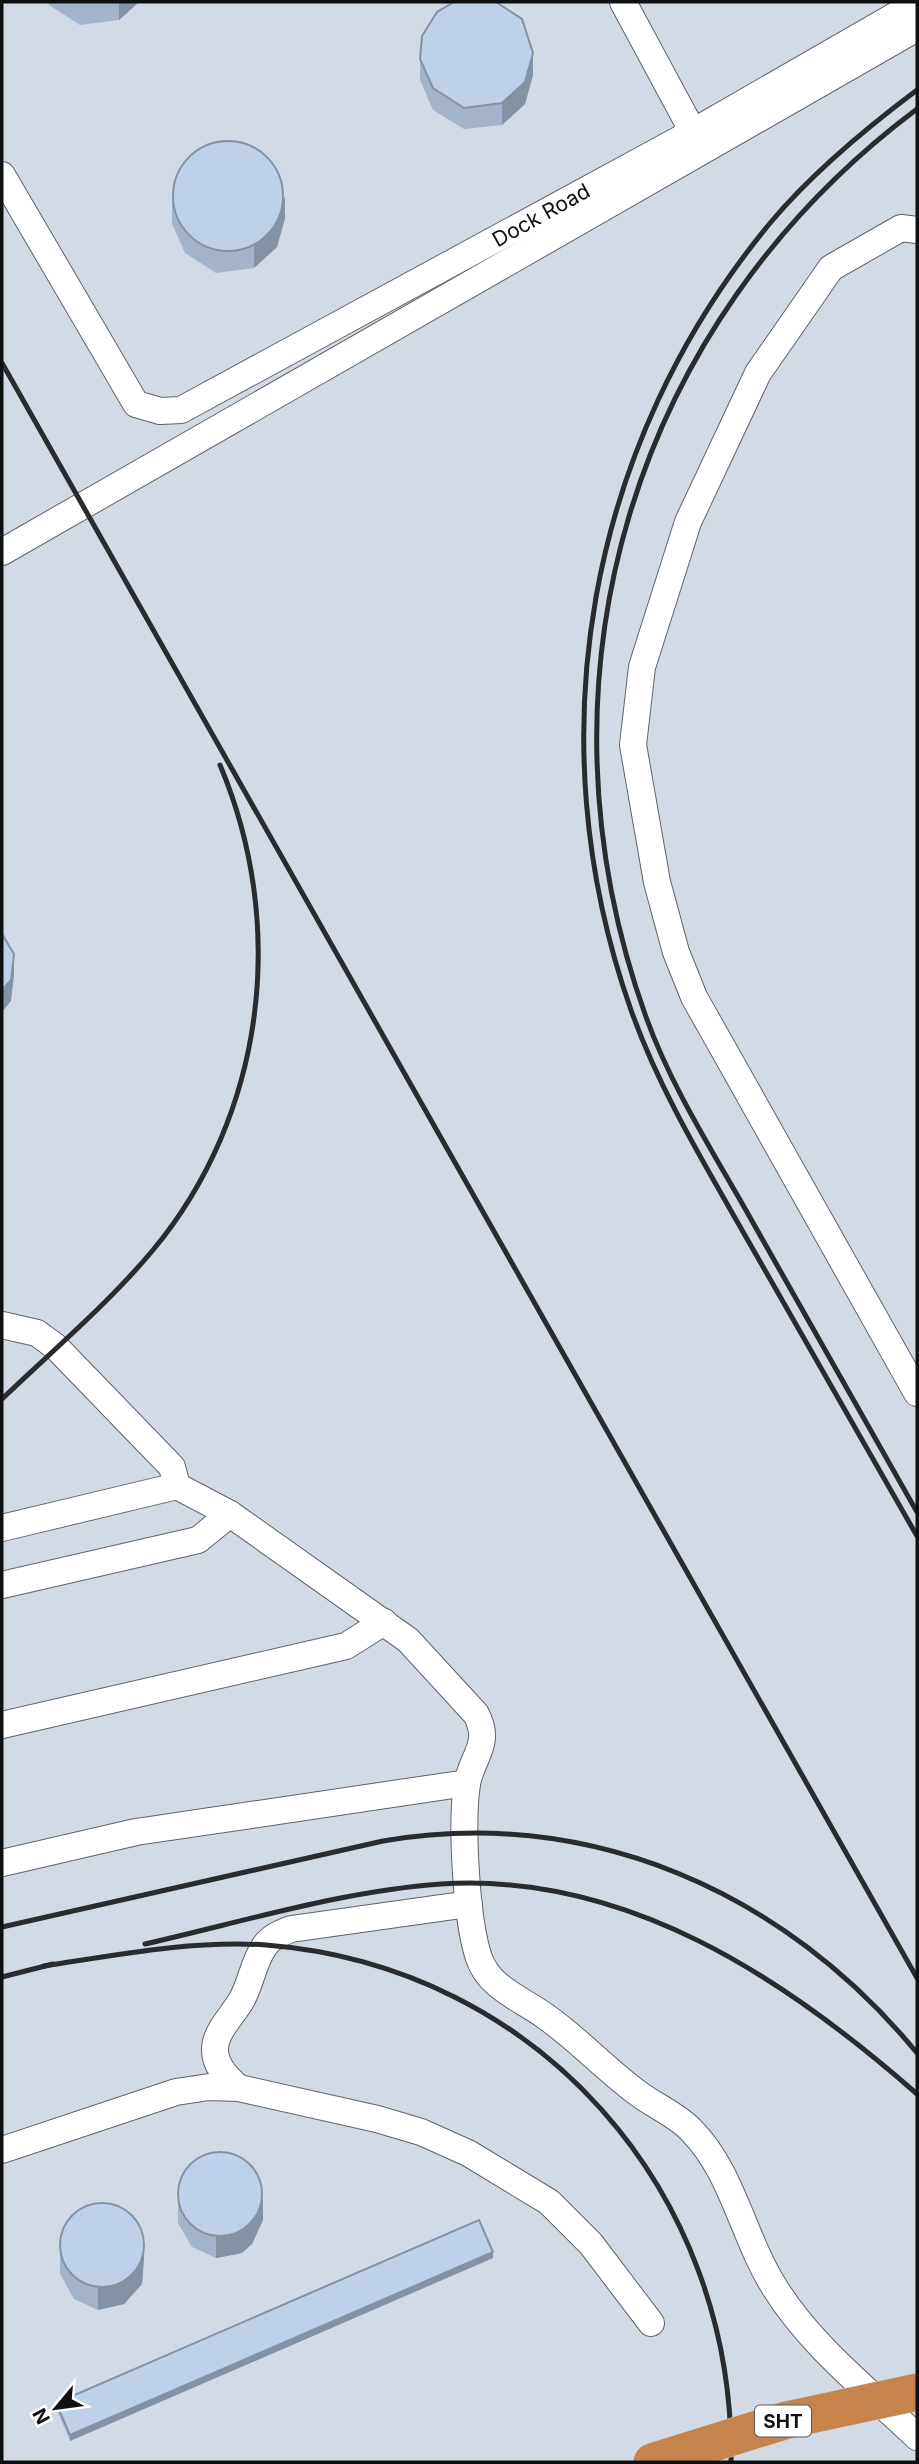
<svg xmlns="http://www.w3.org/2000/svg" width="919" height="2464" font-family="Inter,sans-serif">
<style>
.built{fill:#d2dae5}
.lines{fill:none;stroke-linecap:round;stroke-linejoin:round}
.minor-casing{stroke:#606367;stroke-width:28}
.minor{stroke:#fff;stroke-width:26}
.rail{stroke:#2a2b2e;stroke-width:5}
.highway-bridge-casing{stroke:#c5c6c6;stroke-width:38;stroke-linecap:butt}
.highway-bridge{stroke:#c6834b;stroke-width:37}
.wall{fill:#a3b3c9}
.shaded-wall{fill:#8592a4}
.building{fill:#bed0ea;stroke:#8592a4;stroke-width:2}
.labels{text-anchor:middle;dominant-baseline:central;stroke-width:5;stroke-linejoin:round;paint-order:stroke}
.shield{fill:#fff;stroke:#575859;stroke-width:2}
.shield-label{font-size:19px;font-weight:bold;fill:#0f1012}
.street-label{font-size:21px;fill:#0f1012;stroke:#fff}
</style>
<rect width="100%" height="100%" fill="#e4e7ec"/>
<rect class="built" x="2" y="2" width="915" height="2460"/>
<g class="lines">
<defs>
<g id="minor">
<path d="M 623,2 L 693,132"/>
<path d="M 2,175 L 136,404 L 160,411 L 181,410 L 693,132 L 917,3"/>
<path d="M 917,230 L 901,228 L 831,268 L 758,373 L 688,522 L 642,667 L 633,745 L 657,882 L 676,952 L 694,997 L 917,1393"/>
<path d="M 2,552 L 917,28"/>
<path d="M 2,1325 L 37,1333 L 56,1347 L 172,1467 L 177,1486"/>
<path d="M 2,1528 L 177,1486 L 230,1514 L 408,1640 L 476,1714 C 492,1744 472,1756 467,1784 C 461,1824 466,1920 479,1958 C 489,1988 522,1999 545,2016 C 578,2039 606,2070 639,2094 C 655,2106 677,2115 691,2130 C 733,2172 743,2238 775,2288 C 811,2346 868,2390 917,2437"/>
<path d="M 2,1585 L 198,1540 L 230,1514"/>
<path d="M 2,1725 L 346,1646 L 384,1622"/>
<path d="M 2,1863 L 136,1832 L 467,1783"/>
<path d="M 239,2088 C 227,2078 214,2065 215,2048 C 216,2031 232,2016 241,2001 C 251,1984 253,1963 264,1947 C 270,1937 281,1933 291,1929 L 469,1904"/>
<path d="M 2,2150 L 176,2092 L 209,2087 L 239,2088 L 377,2119 L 421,2132 L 468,2153 L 549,2202 L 591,2244 L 651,2323"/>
</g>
</defs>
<use href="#minor" class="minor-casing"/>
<use href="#minor" class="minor"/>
<g class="rail">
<path d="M 917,90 C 865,129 813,172 771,222 C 587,443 535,739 631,1010 C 660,1092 707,1168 750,1244 C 806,1341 862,1438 917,1536"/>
<path d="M 917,109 C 631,323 525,680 646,1017 C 672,1089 715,1155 752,1221 C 807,1318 862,1415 917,1512"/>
<path d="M 2,363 L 917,1978"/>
<path d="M 2,1399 C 52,1351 108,1304 153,1250 C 265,1115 288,926 220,765"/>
<path d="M 2,1927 L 383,1841 C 591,1806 785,1892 917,2053"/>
<path d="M 145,1944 C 242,1922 342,1891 441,1884 C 625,1872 784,1977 917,2094"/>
<path d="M 44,1966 C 116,1955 192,1940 266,1945 C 538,1966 735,2192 731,2462"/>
<path d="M 2,1977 L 53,1964"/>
</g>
<defs>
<path id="highway-bridge" d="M 652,2462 L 787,2420 L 917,2392"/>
</defs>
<use href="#highway-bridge" class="highway-bridge-casing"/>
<use href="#highway-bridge" class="highway-bridge"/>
</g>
<g class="wall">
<path d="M 48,2 L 139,2 L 119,20 L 80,25 L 49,5 Z"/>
<path d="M 420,59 L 533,75 L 525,104 L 502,125 L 464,129 L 433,110 L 420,80 Z"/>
<path d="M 172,202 L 285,218 L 277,247 L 254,268 L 216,273 L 185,253 L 172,224 Z"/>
<path d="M 178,2186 L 263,2220 L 252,2244 L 242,2253 L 216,2258 L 192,2247 L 178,2223 Z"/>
<path d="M 60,2238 L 144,2258 L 142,2284 L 124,2304 L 98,2310 L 74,2299 L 60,2274 Z"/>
<path d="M 493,2258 L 70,2441 L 56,2408 L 56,2403 Z"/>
</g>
<g class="shaded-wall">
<path d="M 119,2 L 139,2 L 119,20 Z"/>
<path d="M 533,53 L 533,75 L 525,104 L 502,125 L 502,103 Z"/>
<path d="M 285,197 L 285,218 L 277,247 L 254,268 L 254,247 Z"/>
<path d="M 14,954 L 14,975 L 11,1001 L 2,1012 L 2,990 Z"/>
<path d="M 263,2199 L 263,2220 L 252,2244 L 242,2253 L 216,2258 L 216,2237 Z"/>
<path d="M 144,2236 L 144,2258 L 142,2284 L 124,2304 L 98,2310 L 98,2288 Z"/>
<path d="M 493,2252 L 493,2258 L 70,2441 L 70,2435 Z"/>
</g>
<g class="building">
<path d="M 454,2 L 496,2 L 522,19 L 533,53 L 525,82 L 502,103 L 464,108 L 433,88 L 420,59 L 422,36 L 437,12 Z"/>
<circle cx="228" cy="196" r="55"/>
<path d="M 2,934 L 14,954 L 11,980 L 2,990 Z"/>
<circle cx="220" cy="2194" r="42"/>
<circle cx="102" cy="2245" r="42"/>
<path d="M 479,2220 L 493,2252 L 70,2435 L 56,2403 Z"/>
</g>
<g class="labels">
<rect class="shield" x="755" y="2405.5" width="56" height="31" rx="5"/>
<g class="shield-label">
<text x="783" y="2421">SHT</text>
</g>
<g class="street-label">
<text transform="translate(541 215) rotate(-29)">Dock Road</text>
</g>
</g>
<rect width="919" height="2464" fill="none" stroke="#0f1012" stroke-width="7"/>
<g transform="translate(56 2408) rotate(241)" stroke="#ffffff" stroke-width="5" paint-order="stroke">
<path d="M0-5L12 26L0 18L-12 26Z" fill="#0f1012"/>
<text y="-10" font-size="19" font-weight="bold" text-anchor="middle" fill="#0f1012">N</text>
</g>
</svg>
